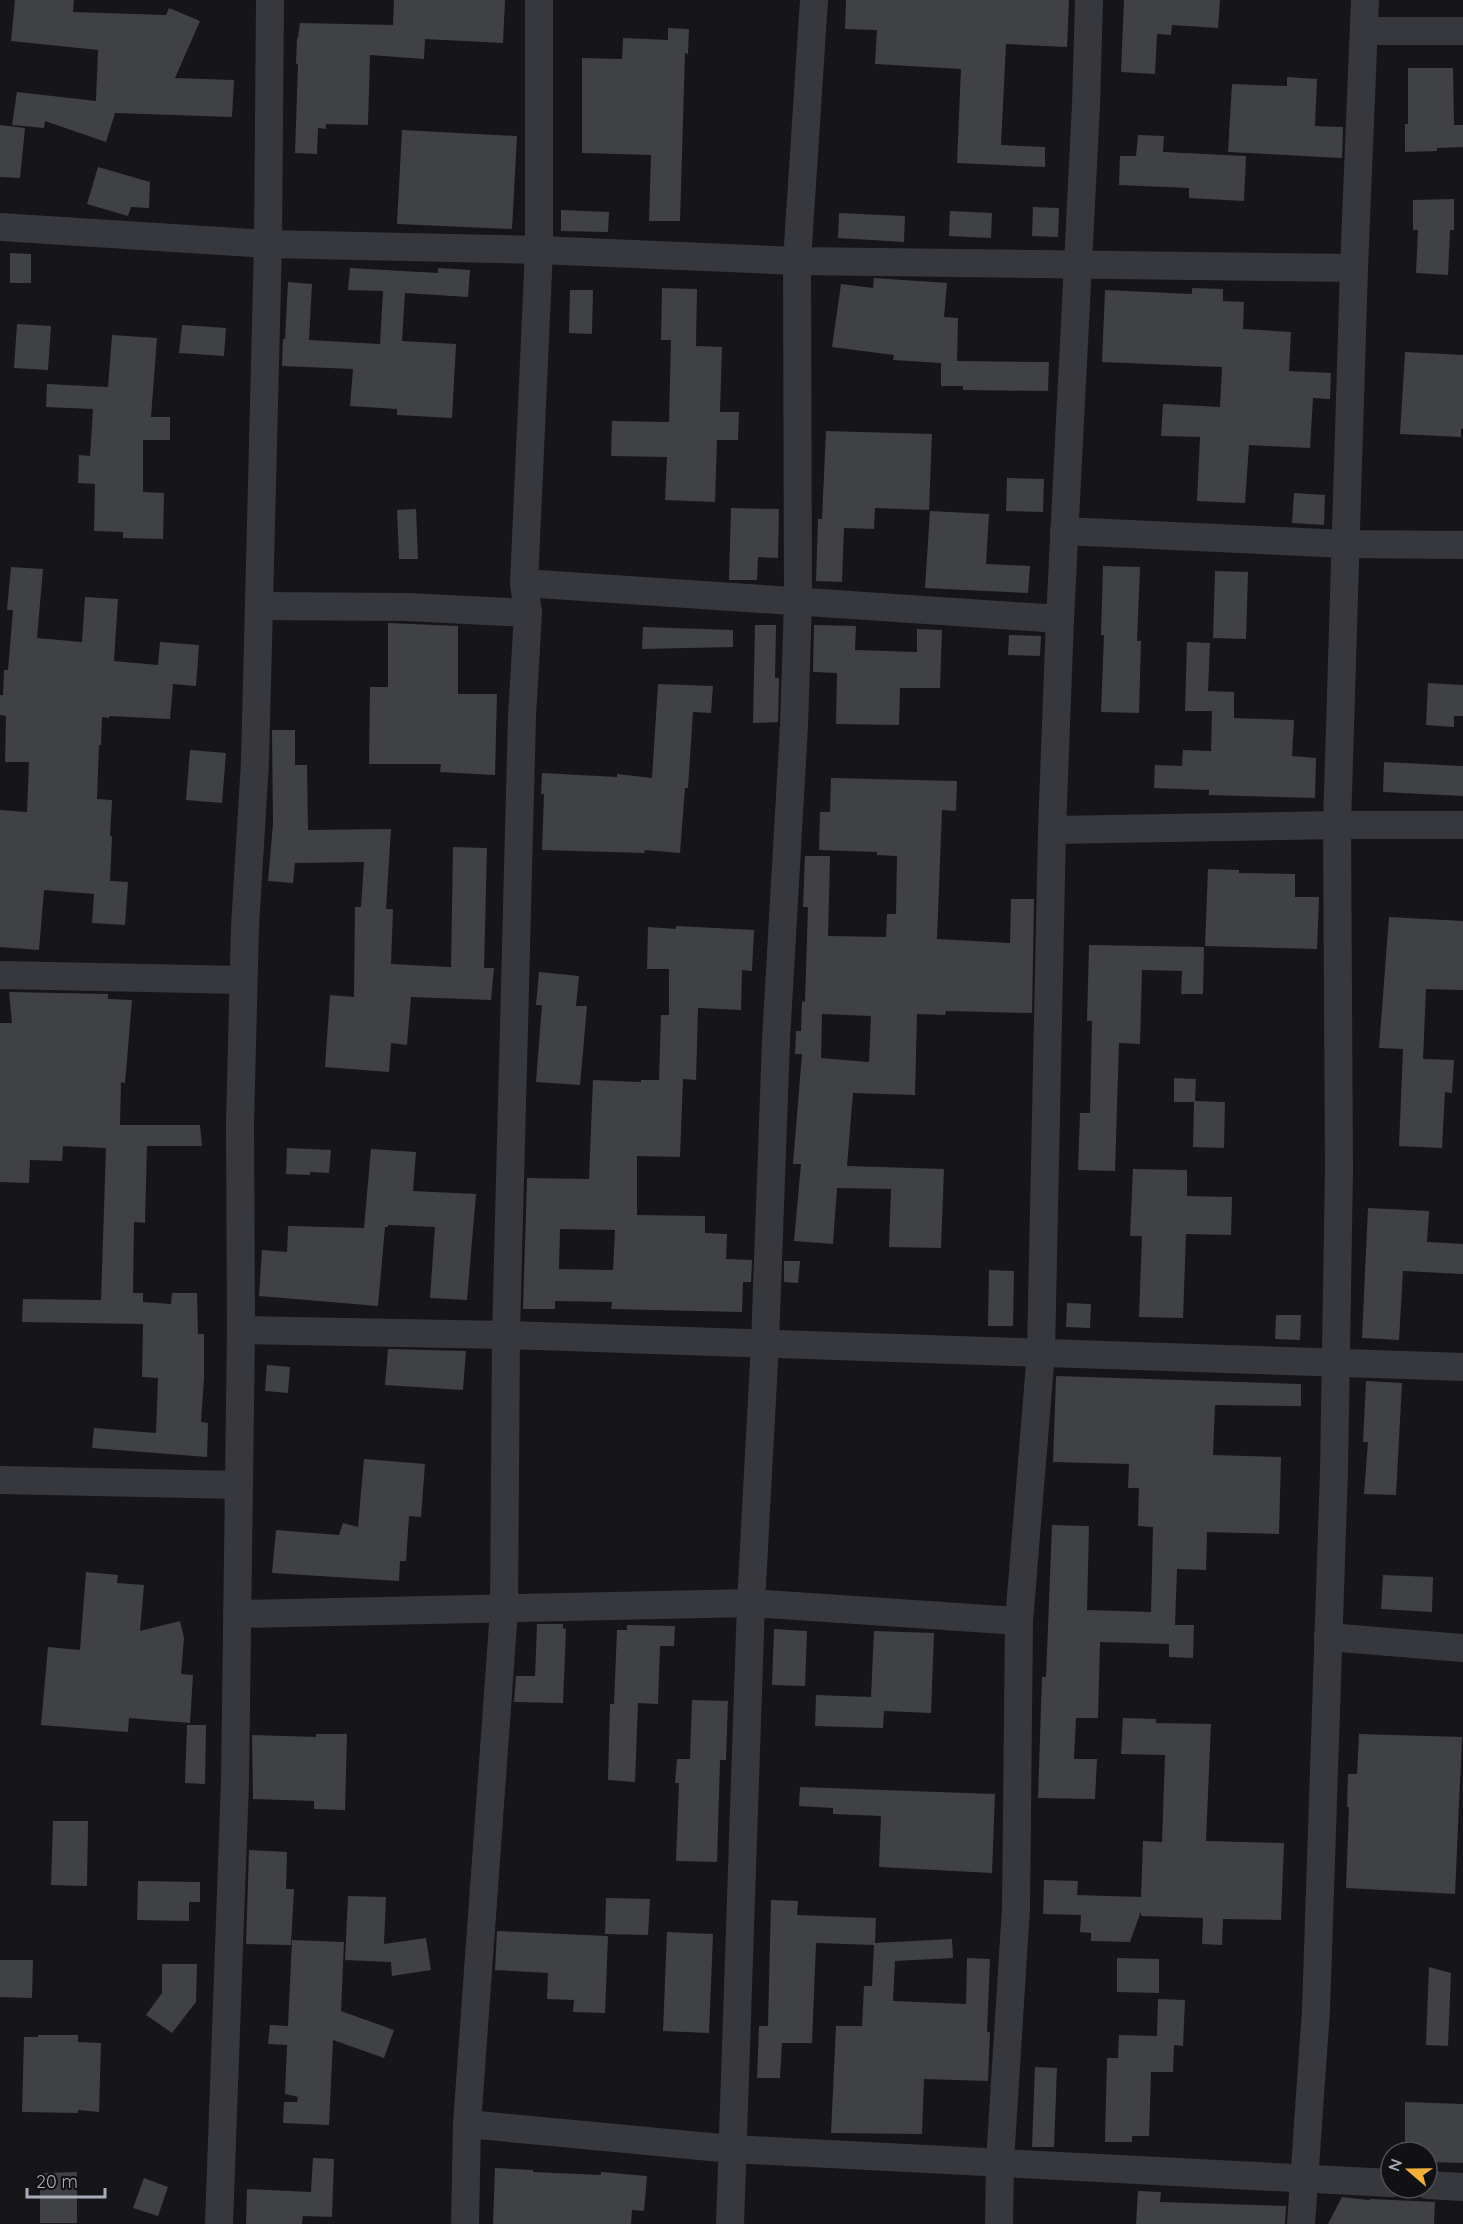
<svg xmlns="http://www.w3.org/2000/svg" width="1463" height="2224" font-family="Quicksand,sans-serif">
<style>
.building{fill:#404145;fill-rule:evenodd}
.lines{fill:none;stroke-linecap:round;stroke-linejoin:round}
.street{stroke:#37383d;stroke-width:28}
</style>
<rect width="100%" height="100%" fill="#161618"/>
<g class="building">
<path d="M 15,0 L 74,0 L 73,12 L 166,15 L 169,8 L 200,21 L 175,78 L 234,80 L 232,117 L 115,113 L 106,142 L 45,121 L 44,128 L 12,125 L 17,92 L 96,101 L 98,50 L 11,41 Z"/>
<path d="M 394,0 L 505,0 L 503,43 L 425,39 L 424,59 L 370,55 L 368,125 L 326,124 L 326,129 L 318,128 L 317,154 L 295,153 L 298,64 L 296,64 L 297,38 L 298,38 L 300,23 L 393,25 Z"/>
<path d="M 846,0 L 1069,0 L 1067,47 L 1006,44 L 1001,145 L 1045,147 L 1045,167 L 957,163 L 961,69 L 875,64 L 877,30 L 845,29 Z"/>
<path d="M 1124,0 L 1220,0 L 1218,28 L 1172,25 L 1171,35 L 1157,34 L 1155,74 L 1121,72 Z"/>
<path d="M 668,28 L 689,29 L 688,54 L 685,53 L 680,221 L 649,221 L 651,155 L 582,153 L 582,58 L 622,59 L 623,38 L 668,40 Z"/>
<path d="M 1408,68 L 1453,68 L 1454,125 L 1463,125 L 1463,147 L 1437,148 L 1437,151 L 1405,152 L 1405,124 L 1408,124 Z"/>
<path d="M 1287,77 L 1317,79 L 1315,126 L 1343,127 L 1342,158 L 1228,152 L 1232,84 L 1287,86 Z"/>
<path d="M 0,125 L 25,128 L 20,178 L 0,177 Z"/>
<path d="M 402,130 L 517,136 L 512,229 L 397,224 Z"/>
<path d="M 1138,135 L 1164,136 L 1163,152 L 1246,156 L 1244,201 L 1189,198 L 1189,188 L 1119,185 L 1120,156 L 1136,156 Z"/>
<path d="M 98,167 L 150,182 L 149,208 L 131,207 L 128,216 L 87,204 Z"/>
<path d="M 1454,199 L 1454,230 L 1450,230 L 1448,275 L 1416,273 L 1418,230 L 1413,230 L 1413,200 Z"/>
<path d="M 1033,207 L 1059,208 L 1058,237 L 1032,236 Z"/>
<path d="M 561,210 L 609,212 L 608,232 L 561,231 Z"/>
<path d="M 950,211 L 992,213 L 991,238 L 949,236 Z"/>
<path d="M 839,213 L 905,216 L 904,242 L 838,238 Z"/>
<path d="M 10,253 L 31,254 L 31,283 L 10,283 Z"/>
<path d="M 350,268 L 438,273 L 438,268 L 470,270 L 468,297 L 405,293 L 402,341 L 456,344 L 452,418 L 397,415 L 397,409 L 350,406 L 353,369 L 282,366 L 283,339 L 285,339 L 288,282 L 312,284 L 309,340 L 380,344 L 383,291 L 348,290 Z"/>
<path d="M 874,278 L 947,283 L 944,317 L 958,318 L 957,361 L 1049,362 L 1048,391 L 963,390 L 963,386 L 941,386 L 941,363 L 893,360 L 894,355 L 832,347 L 841,284 L 873,288 Z"/>
<path d="M 662,288 L 697,289 L 696,346 L 722,347 L 720,412 L 739,412 L 738,440 L 717,440 L 715,502 L 665,500 L 667,457 L 611,456 L 612,421 L 669,422 L 671,340 L 661,340 Z"/>
<path d="M 1192,288 L 1223,289 L 1223,301 L 1244,302 L 1243,329 L 1291,332 L 1289,371 L 1331,373 L 1330,399 L 1313,398 L 1310,448 L 1249,445 L 1245,503 L 1197,501 L 1200,437 L 1161,436 L 1163,404 L 1220,407 L 1222,367 L 1102,362 L 1105,290 L 1192,294 Z"/>
<path d="M 570,290 L 593,290 L 592,334 L 569,333 Z"/>
<path d="M 17,324 L 51,326 L 48,370 L 14,368 Z"/>
<path d="M 182,325 L 226,328 L 224,356 L 179,353 Z"/>
<path d="M 112,335 L 157,338 L 151,417 L 170,417 L 170,440 L 143,440 L 143,492 L 164,493 L 163,539 L 123,538 L 123,532 L 94,531 L 95,484 L 78,483 L 79,455 L 90,456 L 93,409 L 46,407 L 47,384 L 108,387 Z"/>
<path d="M 1405,352 L 1463,355 L 1463,429 L 1461,429 L 1461,437 L 1400,434 Z"/>
<path d="M 826,431 L 932,434 L 929,510 L 875,508 L 874,529 L 844,528 L 842,582 L 816,581 L 818,519 L 822,519 Z"/>
<path d="M 1007,478 L 1044,479 L 1043,512 L 1006,511 Z"/>
<path d="M 1294,493 L 1325,495 L 1324,525 L 1292,523 Z"/>
<path d="M 731,508 L 779,509 L 778,558 L 758,557 L 757,580 L 729,580 Z"/>
<path d="M 416,509 L 418,559 L 399,559 L 397,510 Z"/>
<path d="M 930,511 L 989,514 L 986,564 L 1030,566 L 1028,593 L 925,588 Z"/>
<path d="M 1103,566 L 1140,567 L 1137,641 L 1141,641 L 1139,713 L 1101,712 L 1104,635 L 1101,635 Z"/>
<path d="M 11,567 L 43,569 L 37,638 L 82,642 L 85,597 L 118,599 L 114,661 L 158,665 L 160,642 L 199,645 L 196,686 L 173,684 L 170,719 L 109,716 L 109,718 L 102,717 L 101,745 L 99,745 L 97,799 L 112,800 L 110,836 L 112,836 L 110,881 L 128,882 L 125,925 L 92,923 L 94,894 L 44,890 L 39,950 L 0,947 L 0,810 L 27,812 L 29,762 L 5,762 L 6,716 L 0,715 L 0,695 L 3,695 L 4,670 L 8,670 L 13,610 L 7,610 Z"/>
<path d="M 1215,571 L 1248,572 L 1246,639 L 1213,638 Z"/>
<path d="M 388,623 L 458,626 L 458,694 L 497,694 L 495,775 L 440,772 L 441,764 L 369,764 L 370,687 L 388,687 Z"/>
<path d="M 755,625 L 776,625 L 775,678 L 779,678 L 778,722 L 753,723 Z"/>
<path d="M 814,625 L 856,626 L 855,650 L 917,652 L 917,629 L 942,630 L 940,688 L 900,688 L 899,725 L 836,724 L 837,673 L 813,672 Z"/>
<path d="M 643,627 L 733,630 L 733,647 L 642,649 Z"/>
<path d="M 1009,635 L 1041,636 L 1040,656 L 1008,655 Z"/>
<path d="M 1187,642 L 1210,643 L 1208,691 L 1234,692 L 1234,718 L 1294,720 L 1292,756 L 1316,758 L 1315,798 L 1209,795 L 1209,790 L 1154,788 L 1155,765 L 1182,766 L 1183,750 L 1211,751 L 1212,711 L 1185,711 Z"/>
<path d="M 1428,683 L 1463,685 L 1463,716 L 1454,716 L 1454,727 L 1426,725 Z"/>
<path d="M 658,684 L 713,686 L 711,713 L 693,712 L 688,788 L 685,788 L 680,853 L 645,850 L 644,853 L 542,850 L 544,794 L 541,794 L 542,773 L 617,777 L 617,774 L 652,778 Z"/>
<path d="M 272,730 L 295,730 L 295,765 L 307,765 L 308,830 L 391,829 L 386,909 L 393,909 L 391,964 L 451,967 L 453,847 L 487,848 L 484,968 L 494,968 L 491,1000 L 411,997 L 407,1045 L 391,1043 L 389,1072 L 325,1067 L 330,995 L 354,997 L 355,907 L 361,907 L 364,862 L 295,863 L 293,883 L 268,881 L 273,824 Z"/>
<path d="M 190,750 L 226,753 L 222,803 L 186,800 Z"/>
<path d="M 1384,762 L 1463,766 L 1463,796 L 1383,792 Z"/>
<path d="M 831,778 L 957,781 L 956,811 L 942,810 L 937,939 L 1010,943 L 1011,899 L 1034,899 L 1032,1013 L 946,1011 L 945,1015 L 917,1014 L 915,1095 L 853,1093 L 847,1166 L 944,1169 L 941,1248 L 889,1247 L 891,1189 L 837,1188 L 833,1244 L 794,1241 L 801,1164 L 793,1164 L 802,1054 L 795,1054 L 796,1031 L 801,1031 L 802,1001 L 805,1002 L 808,907 L 803,907 L 805,856 L 830,856 L 828,936 L 886,937 L 887,914 L 896,914 L 897,856 L 877,855 L 877,852 L 819,850 L 820,812 L 830,812 ZM 822,1014 L 871,1016 L 869,1062 L 821,1058 Z"/>
<path d="M 1208,869 L 1239,870 L 1239,873 L 1295,874 L 1295,897 L 1319,897 L 1317,949 L 1205,946 Z"/>
<path d="M 1389,917 L 1463,921 L 1463,990 L 1426,989 L 1423,1059 L 1454,1060 L 1452,1093 L 1445,1092 L 1442,1148 L 1399,1146 L 1403,1049 L 1379,1048 Z"/>
<path d="M 676,926 L 754,930 L 752,971 L 742,970 L 741,1010 L 698,1008 L 696,1080 L 683,1079 L 680,1157 L 637,1156 L 637,1215 L 705,1216 L 705,1233 L 727,1234 L 726,1259 L 752,1260 L 751,1282 L 743,1282 L 742,1312 L 611,1309 L 612,1302 L 555,1301 L 555,1309 L 523,1309 L 527,1178 L 589,1179 L 593,1080 L 641,1082 L 641,1080 L 659,1080 L 661,1015 L 669,1015 L 669,969 L 647,969 L 648,927 L 676,929 ZM 560,1229 L 615,1230 L 613,1270 L 559,1269 Z"/>
<path d="M 1089,945 L 1204,947 L 1203,994 L 1181,994 L 1182,971 L 1142,970 L 1140,1044 L 1119,1043 L 1115,1171 L 1078,1170 L 1080,1113 L 1090,1113 L 1092,1021 L 1087,1021 Z"/>
<path d="M 539,972 L 579,976 L 576,1006 L 587,1006 L 580,1085 L 536,1082 L 542,1005 L 536,1005 Z"/>
<path d="M 9,992 L 108,994 L 108,999 L 132,1000 L 125,1083 L 121,1082 L 120,1125 L 200,1125 L 202,1146 L 147,1146 L 145,1223 L 134,1222 L 133,1293 L 143,1293 L 143,1302 L 171,1304 L 172,1293 L 197,1293 L 198,1334 L 204,1334 L 204,1378 L 201,1422 L 208,1423 L 207,1457 L 92,1448 L 94,1428 L 156,1433 L 158,1378 L 142,1377 L 143,1324 L 22,1322 L 23,1299 L 101,1300 L 106,1148 L 63,1146 L 62,1161 L 30,1160 L 29,1183 L 0,1182 L 0,1023 L 12,1023 Z"/>
<path d="M 1174,1078 L 1196,1079 L 1195,1101 L 1225,1102 L 1224,1148 L 1193,1147 L 1194,1102 L 1174,1102 Z"/>
<path d="M 287,1148 L 331,1150 L 329,1173 L 310,1172 L 310,1175 L 286,1174 Z"/>
<path d="M 371,1149 L 416,1152 L 413,1191 L 476,1194 L 467,1300 L 430,1298 L 435,1227 L 388,1225 L 388,1227 L 385,1227 L 378,1306 L 259,1296 L 262,1250 L 287,1252 L 288,1226 L 364,1228 Z"/>
<path d="M 1133,1169 L 1187,1170 L 1187,1196 L 1232,1197 L 1231,1235 L 1186,1234 L 1183,1318 L 1139,1317 L 1142,1236 L 1130,1236 Z"/>
<path d="M 1368,1208 L 1429,1211 L 1427,1242 L 1463,1244 L 1463,1274 L 1403,1271 L 1399,1340 L 1362,1338 Z"/>
<path d="M 784,1261 L 800,1261 L 798,1283 L 784,1282 Z"/>
<path d="M 989,1270 L 1014,1271 L 1013,1326 L 988,1326 Z"/>
<path d="M 1067,1303 L 1091,1304 L 1090,1328 L 1066,1327 Z"/>
<path d="M 1276,1315 L 1301,1315 L 1300,1340 L 1275,1339 Z"/>
<path d="M 388,1349 L 466,1351 L 463,1390 L 385,1385 Z"/>
<path d="M 267,1365 L 290,1367 L 288,1393 L 265,1391 Z"/>
<path d="M 1056,1376 L 1301,1384 L 1301,1406 L 1215,1405 L 1213,1455 L 1281,1457 L 1279,1534 L 1207,1532 L 1206,1570 L 1177,1569 L 1175,1625 L 1194,1625 L 1193,1658 L 1169,1657 L 1169,1644 L 1100,1642 L 1098,1718 L 1076,1718 L 1074,1759 L 1097,1759 L 1095,1799 L 1038,1798 L 1042,1677 L 1046,1677 L 1052,1525 L 1089,1526 L 1087,1610 L 1151,1612 L 1153,1527 L 1138,1526 L 1139,1488 L 1128,1488 L 1129,1464 L 1053,1462 Z"/>
<path d="M 1366,1381 L 1402,1383 L 1396,1495 L 1364,1494 L 1368,1442 L 1363,1442 Z"/>
<path d="M 364,1459 L 425,1464 L 421,1517 L 409,1516 L 406,1561 L 400,1561 L 399,1581 L 272,1573 L 276,1530 L 339,1535 L 343,1523 L 358,1527 Z"/>
<path d="M 86,1572 L 118,1575 L 117,1583 L 144,1585 L 140,1631 L 180,1621 L 184,1638 L 181,1674 L 193,1675 L 190,1723 L 129,1718 L 128,1732 L 41,1725 L 48,1647 L 80,1650 Z"/>
<path d="M 1383,1575 L 1433,1577 L 1432,1612 L 1381,1609 Z"/>
<path d="M 537,1624 L 563,1624 L 563,1628 L 566,1629 L 563,1703 L 514,1702 L 516,1676 L 535,1676 Z"/>
<path d="M 627,1625 L 675,1626 L 674,1646 L 660,1646 L 658,1704 L 638,1703 L 635,1782 L 608,1780 L 610,1704 L 614,1704 L 617,1630 L 627,1630 Z"/>
<path d="M 774,1629 L 807,1631 L 805,1686 L 772,1685 Z"/>
<path d="M 874,1631 L 934,1633 L 931,1713 L 884,1711 L 883,1728 L 815,1726 L 816,1695 L 871,1697 Z"/>
<path d="M 692,1700 L 728,1701 L 726,1760 L 720,1760 L 717,1862 L 676,1861 L 679,1783 L 675,1783 L 677,1759 L 690,1759 Z"/>
<path d="M 1123,1718 L 1156,1719 L 1156,1723 L 1211,1724 L 1206,1841 L 1284,1843 L 1281,1920 L 1223,1919 L 1222,1945 L 1202,1944 L 1203,1918 L 1141,1916 L 1141,1911 L 1130,1942 L 1091,1941 L 1091,1933 L 1080,1932 L 1081,1915 L 1043,1914 L 1044,1880 L 1078,1881 L 1077,1895 L 1141,1897 L 1143,1841 L 1162,1842 L 1165,1755 L 1121,1754 Z"/>
<path d="M 187,1725 L 206,1725 L 205,1784 L 185,1783 Z"/>
<path d="M 316,1734 L 347,1734 L 345,1810 L 314,1809 L 314,1801 L 253,1799 L 252,1735 L 316,1737 Z"/>
<path d="M 1359,1734 L 1462,1737 L 1455,1894 L 1346,1888 L 1349,1807 L 1347,1807 L 1348,1774 L 1357,1774 Z"/>
<path d="M 800,1787 L 995,1794 L 992,1873 L 879,1867 L 881,1816 L 833,1814 L 833,1808 L 799,1806 Z"/>
<path d="M 53,1821 L 88,1821 L 87,1886 L 51,1885 Z"/>
<path d="M 249,1850 L 287,1852 L 286,1889 L 294,1889 L 291,1945 L 246,1944 Z"/>
<path d="M 138,1881 L 200,1882 L 200,1902 L 189,1902 L 189,1921 L 137,1920 Z"/>
<path d="M 348,1896 L 386,1897 L 384,1944 L 426,1938 L 431,1970 L 392,1976 L 391,1962 L 345,1960 Z"/>
<path d="M 606,1898 L 650,1899 L 648,1935 L 605,1934 Z"/>
<path d="M 771,1900 L 798,1901 L 797,1915 L 876,1918 L 875,1943 L 952,1939 L 953,1958 L 895,1961 L 893,2001 L 966,2004 L 967,1958 L 990,1959 L 987,2032 L 990,2032 L 988,2081 L 924,2079 L 922,2134 L 831,2133 L 836,2026 L 862,2026 L 864,1986 L 872,1986 L 874,1945 L 816,1943 L 812,2043 L 782,2043 L 780,2078 L 757,2078 L 759,2026 L 768,2026 Z"/>
<path d="M 497,1931 L 608,1936 L 605,2013 L 573,2012 L 574,2000 L 547,1999 L 548,1973 L 495,1970 Z"/>
<path d="M 667,1932 L 713,1934 L 709,2033 L 663,2031 Z"/>
<path d="M 292,1940 L 344,1942 L 341,2011 L 394,2030 L 384,2058 L 333,2040 L 329,2125 L 283,2123 L 284,2102 L 297,2102 L 298,2097 L 285,2094 L 287,2045 L 268,2044 L 270,2025 L 288,2026 Z"/>
<path d="M 1117,1958 L 1159,1959 L 1159,1993 L 1117,1992 Z"/>
<path d="M 0,1960 L 33,1960 L 32,1998 L 0,1997 Z"/>
<path d="M 162,1964 L 197,1964 L 196,2002 L 172,2033 L 146,2015 L 162,1993 Z"/>
<path d="M 1429,1967 L 1451,1973 L 1448,2046 L 1426,2045 Z"/>
<path d="M 1158,1999 L 1185,2000 L 1183,2046 L 1174,2045 L 1173,2072 L 1151,2072 L 1149,2136 L 1132,2136 L 1132,2142 L 1105,2142 L 1107,2058 L 1118,2058 L 1119,2035 L 1157,2036 Z"/>
<path d="M 38,2035 L 78,2035 L 78,2042 L 101,2043 L 99,2112 L 78,2110 L 78,2113 L 22,2112 L 24,2037 L 38,2037 Z"/>
<path d="M 1035,2067 L 1057,2068 L 1054,2147 L 1032,2147 Z"/>
<path d="M 1405,2102 L 1463,2104 L 1463,2163 L 1427,2162 L 1427,2152 L 1405,2152 Z"/>
<path d="M 313,2158 L 334,2159 L 332,2217 L 303,2216 L 302,2224 L 246,2224 L 247,2189 L 311,2192 Z"/>
<path d="M 495,2168 L 533,2170 L 533,2172 L 601,2175 L 601,2172 L 647,2176 L 644,2211 L 632,2210 L 631,2224 L 493,2224 Z"/>
<path d="M 77,2172 L 77,2223 L 40,2223 L 40,2173 Z"/>
<path d="M 144,2178 L 168,2187 L 158,2216 L 133,2208 Z"/>
<path d="M 1138,2191 L 1161,2192 L 1160,2202 L 1286,2206 L 1285,2224 L 1136,2224 Z"/>
<path d="M 1342,2197 L 1368,2200 L 1372,2199 L 1435,2202 L 1434,2224 L 1328,2224 Z"/>
</g>
<g class="lines">
<g class="street">
<path d="M 1364,31 L 1463,31"/>
<path d="M 0,227 L 268,244 L 539,250 L 797,261 L 1354,268"/>
<path d="M 1064,531 L 1346,544 L 1463,545"/>
<path d="M 524,583 L 1060,619"/>
<path d="M 259,606 L 406,607 L 528,613"/>
<path d="M 1052,830 L 1337,825 L 1463,825"/>
<path d="M 0,975 L 243,980"/>
<path d="M 241,1330 L 506,1335 L 1463,1367"/>
<path d="M 0,1480 L 239,1485"/>
<path d="M 237,1614 L 751,1603 L 1019,1621"/>
<path d="M 1328,1637 L 1463,1648"/>
<path d="M 467,2124 L 732,2149 L 1391,2183"/>
<path d="M 1427,2185 L 1463,2187"/>
<path d="M 219,2224 L 235,1781 L 241,1330 L 240,1123 L 245,927 L 255,761 L 268,244 L 270,0"/>
<path d="M 465,2224 L 467,2124 L 504,1610 L 506,1335 L 522,716 L 528,613 L 524,583 L 539,250 L 539,0"/>
<path d="M 730,2224 L 751,1603 L 765,1343 L 776,1040 L 794,726 L 798,601 L 797,261 L 814,0"/>
<path d="M 999,2224 L 1000,2161 L 1016,1908 L 1019,1621 L 1041,1352 L 1052,830 L 1060,619 L 1086,105 L 1089,0"/>
<path d="M 1301,2224 L 1316,2010 L 1334,1471 L 1339,1169 L 1337,825 L 1354,268 L 1365,0"/>
</g>
</g>
<g transform="translate(1409 2170) rotate(290)"><circle r="28" fill="#111113" stroke="#4d4f55" stroke-width="1.5"/>
<path d="M0-4.5L10 22L0 15L-10 22Z" fill="#f2b134"/>
<text y="-9" font-size="16" font-weight="bold" text-anchor="middle" fill="#a8adb8">N</text>
</g>
<path d="M27 2188v9h78v-9" fill="none" stroke="#a8adb8" stroke-width="3"/>
<text x="36" y="2188" font-size="18" fill="#a8adb8" stroke="#111113" stroke-width="4.5" paint-order="stroke">20 m</text>
</svg>
